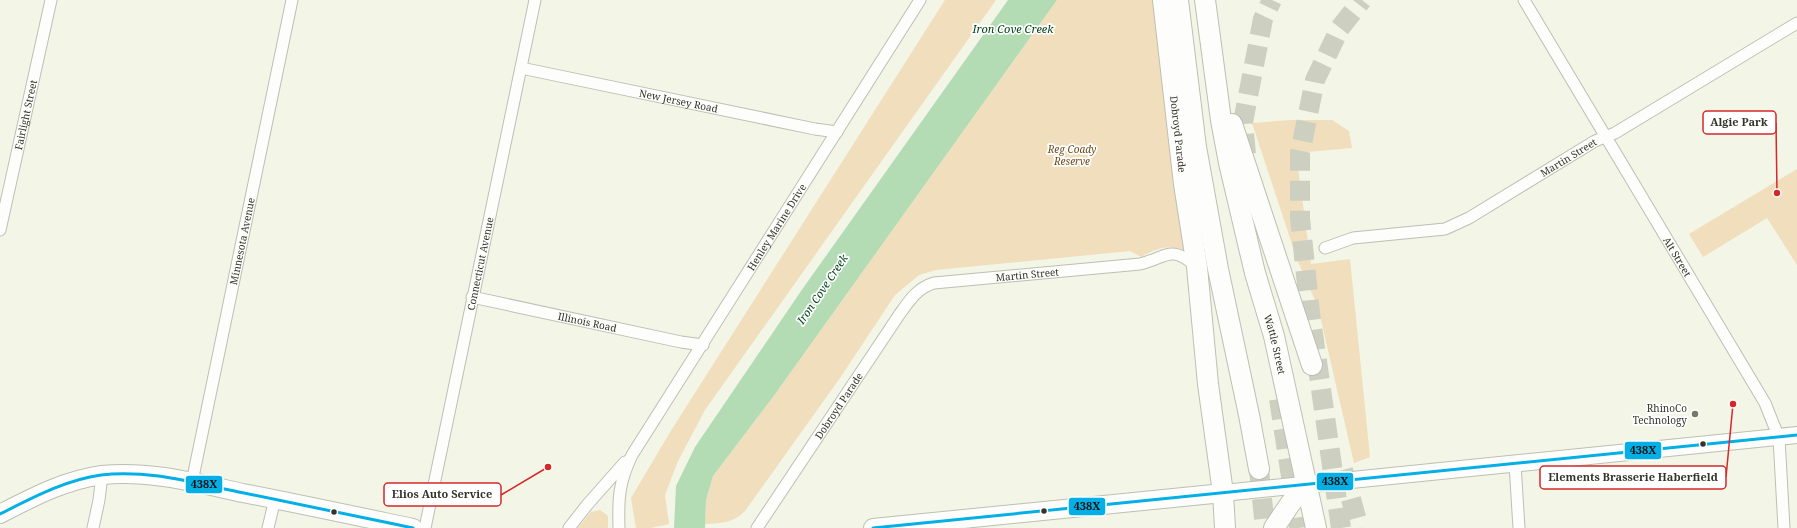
<svg xmlns="http://www.w3.org/2000/svg" width="1797" height="528" font-family="'Noto Serif',serif">
<style>
.green{fill:#f0debd}
.water{fill:#b3dcb4}
.lines{fill:none;stroke-linecap:round;stroke-linejoin:round}
.highway-tunnel{stroke:#cdcfc0;stroke-width:20;stroke-dasharray:20 10;stroke-linecap:butt}
.street-casing{stroke:#bdbfb3;stroke-width:13}
.secondary-casing{stroke:#bdbfb3;stroke-width:18}
.primary-casing{stroke:#bdbfb3;stroke-width:20}
.highway-casing{stroke:#bdbfb3;stroke-width:22}
.street{stroke:#fdfefb;stroke-width:11}
.secondary{stroke:#fdfefb;stroke-width:16}
.primary{stroke:#fdfefb;stroke-width:18}
.highway{stroke:#fdfefb;stroke-width:20}
.bus-1-casing{stroke:#fff;stroke-width:6}
.bus-1{stroke:#03afe5;stroke-width:3}
.poi-dot{fill:#77786c;stroke:#fff;stroke-width:1.5}
.bus-dot{fill:#34352a;stroke:#fff;stroke-width:1.5}
.labels{text-anchor:middle;dominant-baseline:central;stroke-width:3.5;stroke-linejoin:round;paint-order:stroke}
.street-label{font-size:10px;fill:#34352a;stroke:#fff}
.park-label{font-size:10px;font-style:italic;fill:#694b1c;stroke:#fff}
.poi-label{font-size:10px;fill:#34352a;stroke:#fff;text-anchor:end}
.water-label{font-size:11px;font-style:italic;fill:#004415;stroke:#fff}
.leader{fill:none;stroke:#d62828;stroke-width:1.5}
.callout-dot{fill:#d62828;stroke:#fff;stroke-width:1.5}
.callout{fill:#fff;stroke:#d62828;stroke-width:1.5}
.callout-label{font-size:11px;text-anchor:middle;font-weight:bold;fill:#34352a}
.line-badge{stroke:#fff;stroke-width:1.5}
.pale-badge-label{font-size:11px;text-anchor:middle;font-weight:bold;fill:#111}
</style>
<rect width="100%" height="100%" fill="#f3f5e6"/>
<g class="green">
<path d="M 945,0 L 996,0 L 705,410 L 678,461 L 665,495 L 669,524 L 651,528 L 636,528 L 631,498 L 672,429 Z"/>
<path d="M 1057,0 L 1157,0 L 1184,250 C 1167,244 1155,249 1141,257 L 1130,251 L 936,270 L 919,275 L 895,295 L 840,378 L 745,511 C 733,523 722,523 705,524 L 706,500 L 713,476 L 773,397 Z"/>
<path d="M 1291,120 L 1332,120 L 1349,131 L 1352,148 L 1296,153 L 1311,264 L 1350,259 L 1370,457 L 1354,463 L 1318,307 L 1298,262 L 1252,123 Z"/>
<path d="M 1797,169 L 1797,265 L 1767,218 L 1703,257 L 1689,234 Z"/>
<path d="M 600,510 L 608,516 L 608,528 L 578,528 L 591,512 Z"/>
</g>
<path class="water" d="M 1008,0 L 1057,0 L 773,397 L 713,476 L 706,500 L 705,528 L 674,528 L 676,486 L 695,447 L 801,291 Z"/>
<g class="lines">
<g class="highway-tunnel">
<path d="M 1246,154 L 1243,122 L 1263,19 L 1272,0"/>
<path d="M 1279,399 L 1299,528"/>
<path d="M 1259,469 L 1265,528"/>
<path d="M 1343,470 L 1359,528"/>
<path d="M 1341,528 L 1310,313 L 1300,218 L 1300,153 L 1315,80 L 1340,28 L 1362,0"/>
</g>
<defs>
<g id="street">
<path id="s1" d="M 1524,0 L 1765,403 L 1779,438 L 1784,528"/>
<path id="s2" d="M 521,68 L 815,129 L 837,132"/>
<path id="s3" d="M 0,230 L 51,0"/>
<path id="s4" d="M 1325,248 L 1353,238 L 1445,229 L 1469,218 L 1595,141 L 1615,133 L 1797,23"/>
<path id="s5" d="M 472,297 L 681,342 L 703,345"/>
<path d="M 1515,464 L 1519,528"/>
<path id="s6" d="M 192,482 L 292,0"/>
<path d="M 93,528 L 99,500 L 102,475"/>
<path d="M 268,528 L 275,499"/>
<path id="s7" d="M 425,528 L 535,0"/>
<path d="M 569,528 L 587,505 L 625,462"/>
<path id="s8" d="M 619,528 C 618,498 619,482 632,455 L 920,0"/>
<path id="s9" d="M 757,528 L 899,315 C 909,301 917,288 934,283 L 1140,264 C 1168,257 1170,244 1197,267"/>
</g>
<path id="secondary" d="M 1223,493 L 1797,435"/>
<g id="primary">
<path d="M 0,514 C 33,497 65,480 102,475 C 149,470 197,483 243,493 C 300,504 356,516 413,528"/>
<path d="M 873,528 L 1223,493"/>
</g>
<g id="highway">
<path id="s10" d="M 1163,0 L 1184,184 L 1197,267 L 1208,384 L 1223,493 L 1225,528"/>
<path d="M 1178,0 L 1196,147 L 1218,269 L 1249,415 L 1259,469"/>
<path id="s11" d="M 1205,0 L 1221,120 L 1229,163 L 1255,273 L 1274,336 L 1316,528"/>
<path d="M 1232,124 L 1312,365"/>
<path d="M 1274,528 L 1290,504 L 1306,484"/>
</g>
</defs>
<use href="#street" class="street-casing"/>
<use href="#secondary" class="secondary-casing"/>
<use href="#primary" class="primary-casing"/>
<use href="#highway" class="highway-casing"/>
<use href="#street" class="street"/>
<use href="#secondary" class="secondary"/>
<use href="#primary" class="primary"/>
<use href="#highway" class="highway"/>
<defs>
<g id="bus-1">
<path d="M 0,514 C 32,498 65,480 101,475 C 149,469 198,484 244,493 C 301,505 357,516 413,528"/>
<path d="M 873,528 L 1797,435"/>
</g>
</defs>
<use href="#bus-1" class="bus-1-casing"/>
<use href="#bus-1" class="bus-1"/>
</g>
<circle class="poi-dot" cx="1695" cy="414" r="4"/>
<g class="bus-dot">
<circle cx="1703" cy="444" r="3.5"/>
<circle cx="1044" cy="511" r="3.5"/>
<circle cx="334" cy="512" r="3.5"/>
</g>
<g class="labels">
<g class="street-label">
<text stroke="none"><textPath href="#s2" startOffset="161">New Jersey Road</textPath></text>
<text stroke="none"><textPath href="#s3" startOffset="118">Fairlight Street</textPath></text>
<text stroke="none"><textPath href="#s10" startOffset="135">Dobroyd Parade</textPath></text>
<text stroke="none"><textPath href="#s4" startOffset="265">Martin Street</textPath></text>
<text stroke="none"><textPath href="#s8" startOffset="345">Henley Marine Drive</textPath></text>
<text stroke="none"><textPath href="#s6" startOffset="246">Minnesota Avenue</textPath></text>
<text stroke="none"><textPath href="#s1" startOffset="299">Alt Street</textPath></text>
<text stroke="none"><textPath href="#s7" startOffset="270">Connecticut Avenue</textPath></text>
<text stroke="none"><textPath href="#s9" startOffset="398">Martin Street</textPath></text>
<text stroke="none"><textPath href="#s5" startOffset="118">Illinois Road</textPath></text>
<text stroke="none"><textPath href="#s11" startOffset="352">Wattle Street</textPath></text>
<text stroke="none"><textPath href="#s9" startOffset="147">Dobroyd Parade</textPath></text>
</g>
<g class="park-label">
<text x="1072" y="149">Reg Coady<tspan x="1072" dy="12">Reserve</tspan></text>
</g>
<g class="poi-label">
<text x="1687" y="408">RhinoCo<tspan x="1687" dy="12">Technology</tspan></text>
</g>
<g class="water-label">
<text x="1013" y="28">Iron Cove Creek</text>
<text transform="translate(822 289) rotate(-56)">Iron Cove Creek</text>
</g>
</g>
<path class="leader" d="M1777 193L1776 123M1733 404L1726 477M548 467L501 495"/>
<g class="callout-dot">
<circle cx="1777" cy="193" r="4"/>
<circle cx="1733" cy="404" r="4"/>
<circle cx="548" cy="467" r="4"/>
</g>
<g class="callout">
<rect x="1703" y="111" width="73" height="23" rx="4"/>
<rect x="1540" y="466" width="186" height="23" rx="4"/>
<rect x="384" y="483" width="117" height="23" rx="4"/>
</g>
<g class="callout-label">
<text x="1739" y="126">Algie Park</text>
<text x="1633" y="481">Elements Brasserie Haberfield</text>
<text x="442" y="498">Elios Auto Service</text>
</g>
<g class="line-badge">
<rect x="1624" y="441" width="38" height="19" rx="4" fill="#03afe5"/>
<rect x="1316" y="472" width="38" height="19" rx="4" fill="#03afe5"/>
<rect x="185" y="475" width="38" height="19" rx="4" fill="#03afe5"/>
<rect x="1068" y="497" width="38" height="19" rx="4" fill="#03afe5"/>
</g>
<g class="pale-badge-label">
<text x="1643" y="454">438X</text>
<text x="1335" y="485">438X</text>
<text x="204" y="488">438X</text>
<text x="1087" y="510">438X</text>
</g>
</svg>
